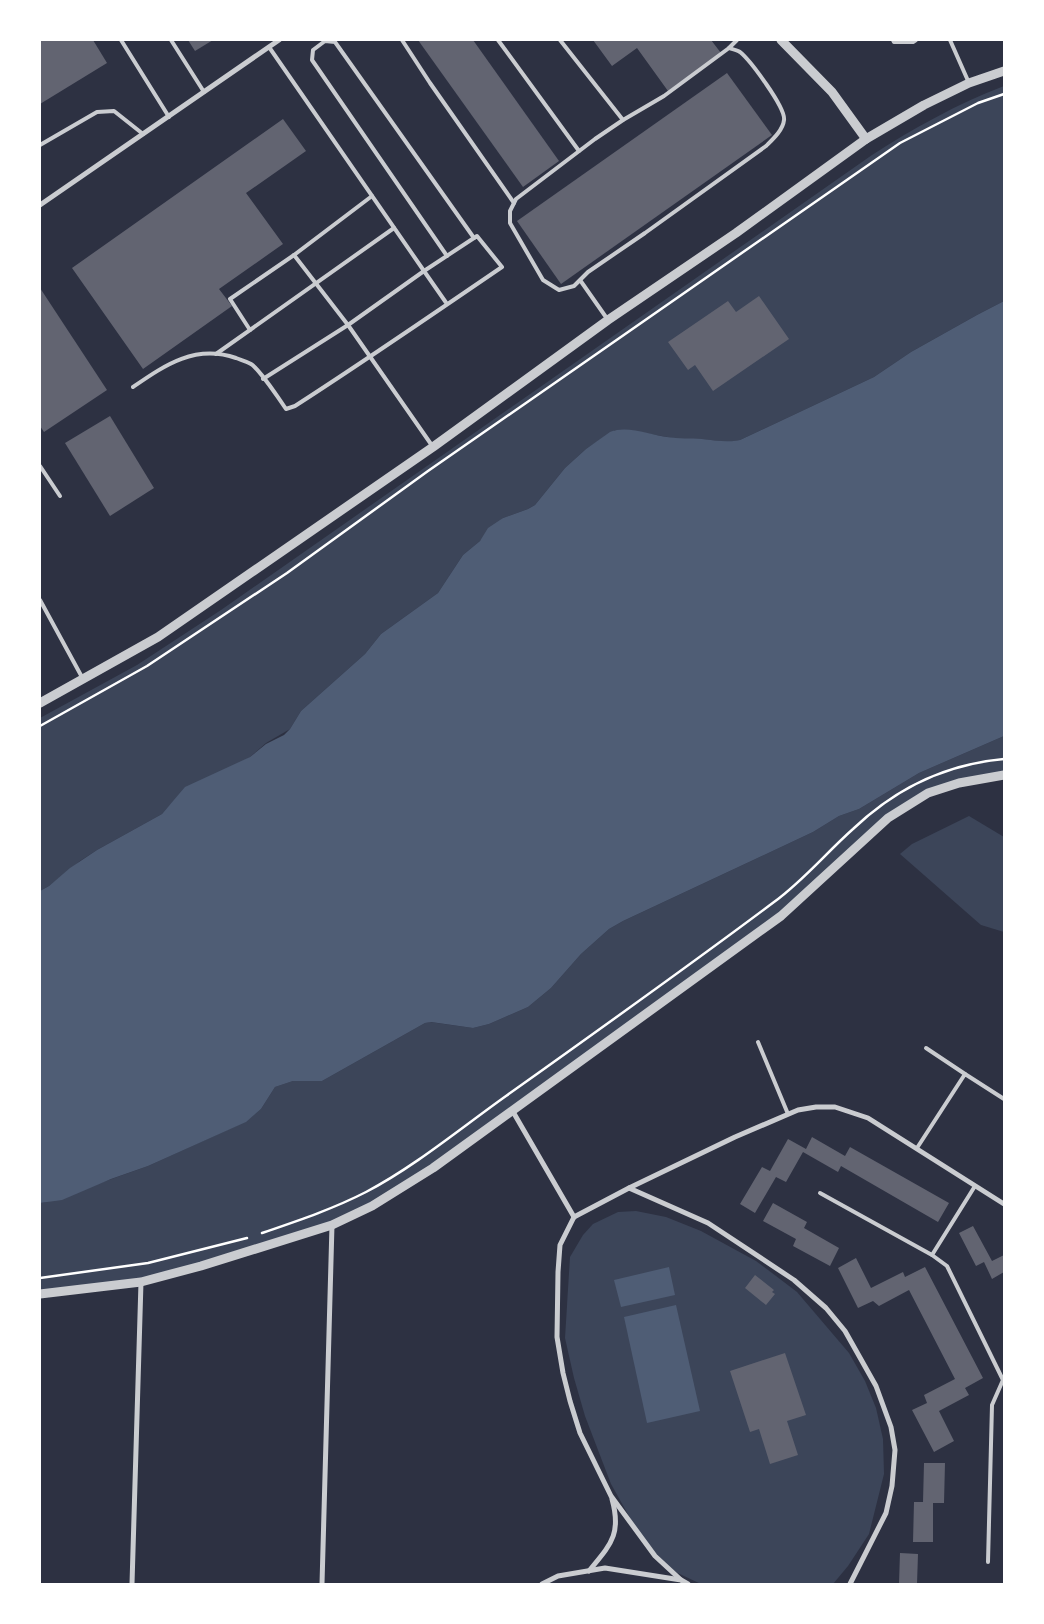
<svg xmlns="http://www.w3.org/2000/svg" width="1044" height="1624" font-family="'Alegreya Sans',sans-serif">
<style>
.green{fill:#3c4559}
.water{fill:#4f5d75}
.building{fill:#626471}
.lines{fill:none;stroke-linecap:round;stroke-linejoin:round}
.path{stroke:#fff;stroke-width:2.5}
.service{stroke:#caccd0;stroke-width:4}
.minor{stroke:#caccd0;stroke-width:5}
.tertiary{stroke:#caccd0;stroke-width:9}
</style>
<rect width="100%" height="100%" fill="#2d3142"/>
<g class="green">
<path d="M 1004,86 L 1004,301 L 977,315 L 911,352 L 874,377 L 740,440 L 730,442 L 700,439 L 684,440 L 628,430 L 615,430 L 586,449 L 565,468 L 535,505 L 528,509 L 503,518 L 480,541 L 463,555 L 438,593 L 381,634 L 365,654 L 301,711 L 290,729 L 266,743 L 250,757 L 170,805 L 162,814 L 97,850 L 80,861 L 49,886 L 40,891 L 40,718 L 137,665 L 221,610 L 872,155 C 914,128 957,104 1004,86 Z"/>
<path d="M 1004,736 L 1004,775 L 928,793 L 888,818 L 781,916 L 433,1168 L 332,1225 L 141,1282 L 40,1294 L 40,1203 L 47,1202 L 148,1166 L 245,1122 L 261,1109 L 275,1087 L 293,1081 L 322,1081 L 425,1023 L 430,1022 L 473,1028 L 489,1024 L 528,1007 L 551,988 L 581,954 L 609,929 L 623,921 L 813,832 L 839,816 L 859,809 L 919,773 Z"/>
<path d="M 969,816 L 1004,837 L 1004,932 L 981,925 L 900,854 L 912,844 Z"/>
<path d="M 636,1211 L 666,1217 L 701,1231 L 756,1261 L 776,1276 L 797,1292 L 849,1353 L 865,1381 L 876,1408 L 883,1439 L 884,1474 L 869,1534 L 848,1566 L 833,1584 L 701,1584 L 667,1568 L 648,1550 L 611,1484 L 585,1416 L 574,1378 L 565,1338 L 570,1257 L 583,1235 L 593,1224 L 618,1212 Z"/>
</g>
<g class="water">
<path d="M 1004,301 L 1004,736 L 919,773 L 859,809 L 839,816 L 813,832 L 623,921 L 609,929 L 581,954 L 551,988 L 528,1007 L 489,1024 L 473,1028 L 431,1022 L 425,1023 L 322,1081 L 293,1081 L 275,1087 L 261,1109 L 246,1122 L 148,1166 L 111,1179 L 62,1200 L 40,1203 L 40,891 L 49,886 L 70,868 L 97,850 L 162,814 L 185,787 L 250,757 L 266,744 L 284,735 L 290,729 L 301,711 L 365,654 L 381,634 L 438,593 L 463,555 L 480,541 L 488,528 L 503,518 L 528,509 L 535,505 L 565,468 L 586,449 L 610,432 C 627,425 651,435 667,437 C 679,439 690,438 702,439 C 715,440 727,443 740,440 L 874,377 L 911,352 L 977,315 Z"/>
<path d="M 669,1267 L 675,1295 L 621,1307 L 614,1280 Z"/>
<path d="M 676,1305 L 700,1411 L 647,1423 L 624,1317 Z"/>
</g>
<g class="building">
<path d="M 40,40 L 93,40 L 107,63 L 40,104 Z"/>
<path d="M 188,40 L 213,40 L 195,51 Z"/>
<path d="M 418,40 L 473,40 L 559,161 L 523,187 Z"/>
<path d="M 593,40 L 711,40 L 721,53 L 668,91 L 637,48 L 612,66 Z"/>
<path d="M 727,73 L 772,135 L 561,284 L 517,221 Z"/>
<path d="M 283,119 L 306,151 L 246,193 L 283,244 L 219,289 L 232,306 L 143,369 L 72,268 Z"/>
<path d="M 40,288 L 107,390 L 44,432 L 40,426 Z"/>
<path d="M 759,296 L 789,339 L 713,391 L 695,365 L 688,370 L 668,342 L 728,301 L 736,312 Z"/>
<path d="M 110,416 L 154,488 L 110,516 L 65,443 Z"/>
<path d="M 812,1137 L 845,1156 L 850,1147 L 949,1203 L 938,1222 L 841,1166 L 838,1172 L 803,1152 L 786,1182 L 776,1177 L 755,1213 L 740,1204 L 762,1167 L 770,1171 L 788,1139 L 806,1149 Z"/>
<path d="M 773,1203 L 807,1222 L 804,1228 L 839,1248 L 830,1266 L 793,1246 L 796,1239 L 763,1221 Z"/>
<path d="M 973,1226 L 992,1261 L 1004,1255 L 1004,1272 L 992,1279 L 984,1262 L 976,1266 L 959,1233 Z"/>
<path d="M 856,1258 L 871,1288 L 903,1272 L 905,1277 L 925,1267 L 983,1378 L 965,1388 L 969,1395 L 939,1411 L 954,1441 L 934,1452 L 912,1410 L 927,1403 L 924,1395 L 955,1379 L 909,1290 L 879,1306 L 873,1301 L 858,1308 L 838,1268 Z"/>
<path d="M 755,1275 L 774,1290 L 772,1292 L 775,1294 L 766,1305 L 745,1288 Z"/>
<path d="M 785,1353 L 806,1415 L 787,1421 L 798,1455 L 770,1464 L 759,1429 L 750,1432 L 730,1371 Z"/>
<path d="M 924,1463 L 945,1463 L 944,1503 L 933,1503 L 933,1542 L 913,1542 L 914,1502 L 923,1502 Z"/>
<path d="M 900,1553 L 918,1554 L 917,1584 L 899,1584 Z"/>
</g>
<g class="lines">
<g class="path">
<path d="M 40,726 L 147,666 L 287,573 L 428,471 L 900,143 L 978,103 L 1004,94"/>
<path d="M 262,1233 C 297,1221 333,1209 366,1192 C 414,1167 461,1128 506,1096 C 596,1032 686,968 774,902 C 803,881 826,853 853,829 C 895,789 946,764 1004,759"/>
<path d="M 40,1278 L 148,1263 L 247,1238"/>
</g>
<g class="service">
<path d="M 121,40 L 169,117"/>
<path d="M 171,40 L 204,92"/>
<path d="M 402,40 L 430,83 L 514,203"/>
<path d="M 498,40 L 579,151"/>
<path d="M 560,40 L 623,120"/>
<path d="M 893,40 L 894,42 L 913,42 L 916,40"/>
<path d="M 950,40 L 969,83"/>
<path d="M 269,47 L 424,271 L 348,325 L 433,447"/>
<path d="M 729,48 L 737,40"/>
<path d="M 40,145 L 97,112 L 114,111 L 143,134"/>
<path d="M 447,256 L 312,60 L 313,50 L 325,41 L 335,42 L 474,238"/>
<path d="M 580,280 L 588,272 L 645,233 L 766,146 C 773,139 783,130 784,120 C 786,108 750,60 740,52 C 737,50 732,49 729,48 L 664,96 L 623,120 L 595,139 L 516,199 L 510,211 L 510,223 L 543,280 L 559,290 L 574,286 L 580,280 L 608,320"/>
<path d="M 250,330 L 230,299 L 294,255"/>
<path d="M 216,354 L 394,228"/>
<path d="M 263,379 L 348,325 L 294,255 L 372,196"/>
<path d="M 133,387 C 165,365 195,344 236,358 C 241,360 246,361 251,364 C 258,368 280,400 286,409 L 295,406 C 365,361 433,314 502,267 L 477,236 L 424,271 L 447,304"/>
<path d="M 40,466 L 60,496"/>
<path d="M 40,600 L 83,679"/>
<path d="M 758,1042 L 788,1114"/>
<path d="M 926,1048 L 965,1074"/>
<path d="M 917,1148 L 965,1074 L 1004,1099"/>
<path d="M 820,1193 L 932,1255 L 975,1186"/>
<path d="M 932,1255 L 947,1266 L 1003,1380 L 992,1405 L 988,1562"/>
</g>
<g class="minor">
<path d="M 40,205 L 279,40"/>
<path d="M 512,1110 L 574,1217"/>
<path d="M 629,1188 L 708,1223 L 794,1280 L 826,1308 L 845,1331 L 876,1386 L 891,1427 L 895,1450 L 892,1486 L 886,1513 L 850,1584"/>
<path d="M 574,1217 L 629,1188 L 735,1137 L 798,1110 L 816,1107 L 835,1107 L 868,1118 L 1004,1204"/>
<path d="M 574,1217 L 560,1245 L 558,1272 L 557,1337 L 563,1373 L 570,1401 L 580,1433 L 611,1496 L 655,1556 L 681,1580"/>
<path d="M 589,1571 C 610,1545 622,1535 612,1499"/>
<path d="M 132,1584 L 141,1282"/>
<path d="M 322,1584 L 332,1225"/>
<path d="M 542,1584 L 558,1576 L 605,1568 L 681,1580 L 688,1584"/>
</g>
<g class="tertiary">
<path d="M 781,40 L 832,92 L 866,139"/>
<path d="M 40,703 L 158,637 L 433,447 L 608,320 L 736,233 L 866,139 L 924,105 L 969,83 L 1004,71"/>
<path d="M 40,1294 L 141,1282 L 201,1266 L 332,1225 L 372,1206 L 433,1168 L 781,916 L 888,818 L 928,793 L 959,783 L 1004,775"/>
</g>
</g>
<rect width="1044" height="1624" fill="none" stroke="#ffffff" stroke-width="82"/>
</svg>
